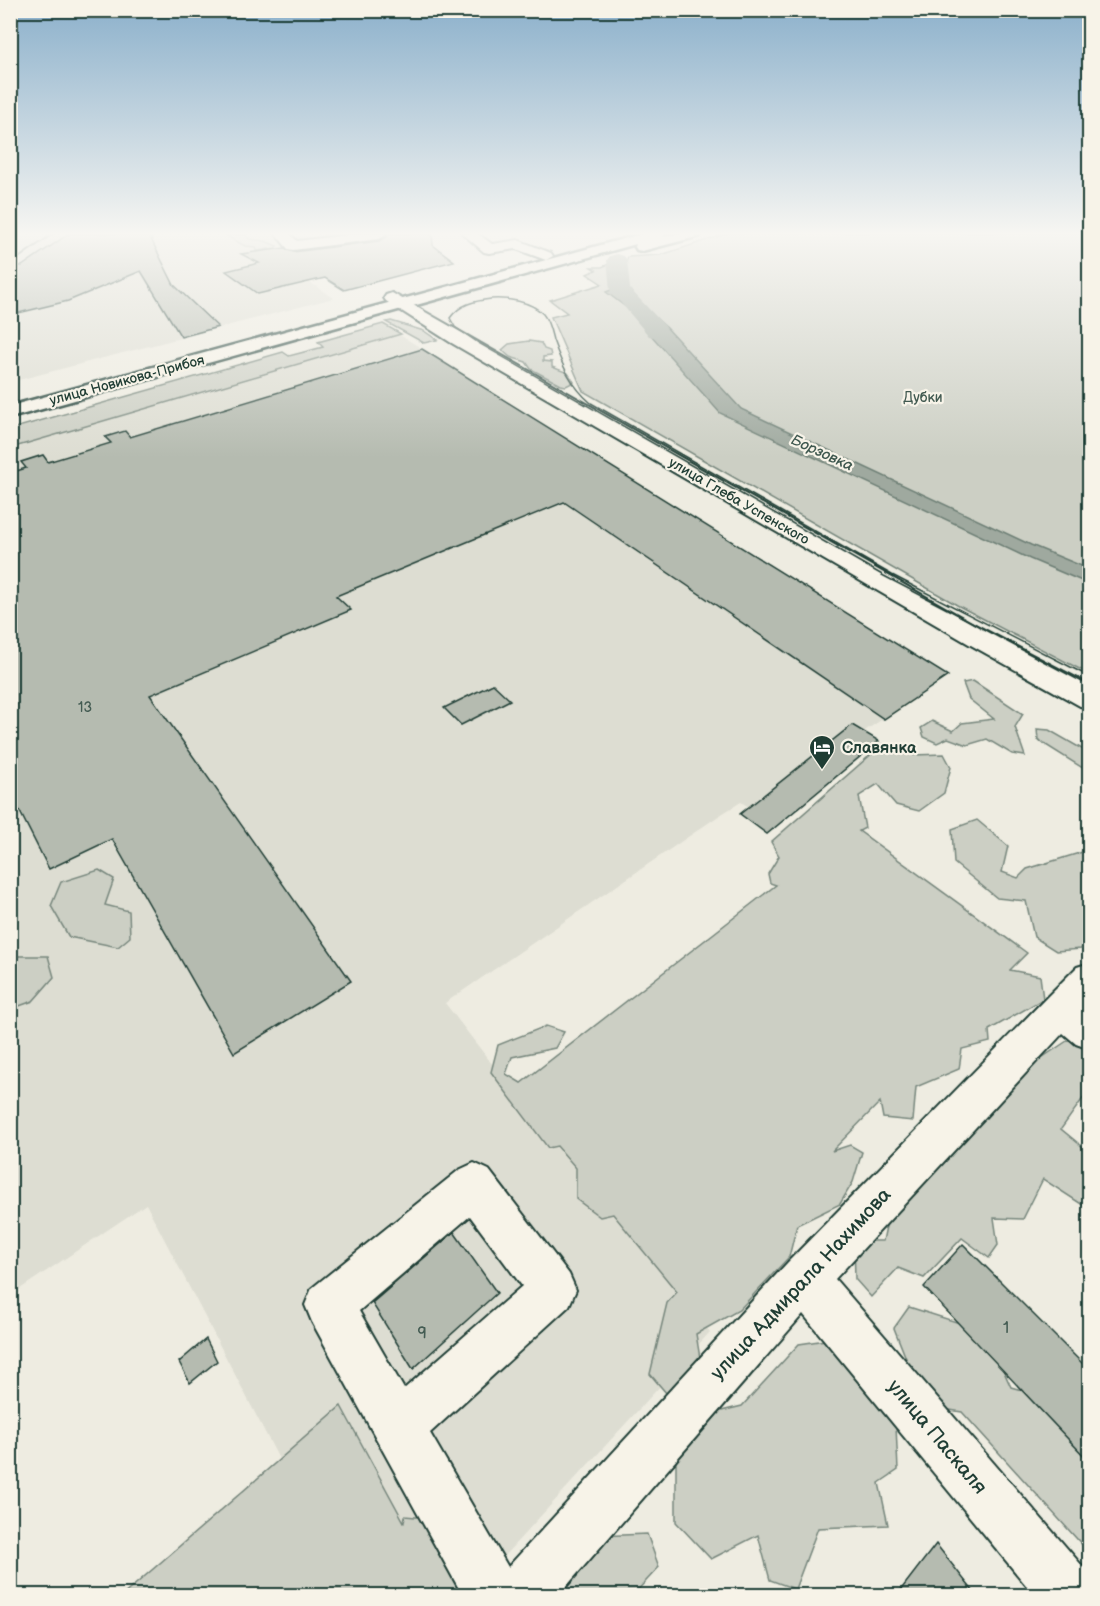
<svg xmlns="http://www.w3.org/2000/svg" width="1100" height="1606" font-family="'Balsamiq Sans',sans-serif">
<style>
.built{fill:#ddddd2}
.green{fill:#cccfc4;stroke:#76867c;stroke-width:1.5}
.water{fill:#9fa99f;stroke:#6c7e74;stroke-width:1.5}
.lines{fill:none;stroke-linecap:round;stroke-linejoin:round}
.river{fill:#9fa99f;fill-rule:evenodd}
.building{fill:#b5bbb0;stroke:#1f3d34;stroke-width:1.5}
.minor-casing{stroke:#1f3d34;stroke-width:4}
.major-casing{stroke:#1f3d34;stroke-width:5}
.minor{fill:#f7f3e8;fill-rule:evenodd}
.major{fill:#f7f3e8;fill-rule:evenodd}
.tram{stroke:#1f3d34;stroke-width:1.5}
.rail{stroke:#1f3d34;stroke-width:2}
.labels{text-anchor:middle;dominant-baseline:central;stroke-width:4.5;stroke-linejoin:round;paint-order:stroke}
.far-street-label{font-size:14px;fill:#1f3d34;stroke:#f7f3e8}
.far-park-label{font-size:14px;fill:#425a51;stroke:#f7f3e8}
.number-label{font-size:14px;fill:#445c53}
.far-water-label{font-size:15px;font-style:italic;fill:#3f584f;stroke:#f7f3e8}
.poi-label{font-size:16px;font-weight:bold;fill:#1f3d34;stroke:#f7f3e8;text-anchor:start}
.near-number-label{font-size:16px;fill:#445c53}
.near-street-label{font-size:20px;fill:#1f3d34;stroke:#f7f3e8}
</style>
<rect width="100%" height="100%" fill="#eeece1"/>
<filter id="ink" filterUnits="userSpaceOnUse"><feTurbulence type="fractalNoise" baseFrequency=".0167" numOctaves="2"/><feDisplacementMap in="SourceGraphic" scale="12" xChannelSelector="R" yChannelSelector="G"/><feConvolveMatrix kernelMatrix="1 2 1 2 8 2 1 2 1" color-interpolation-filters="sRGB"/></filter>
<g filter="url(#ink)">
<g class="built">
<path d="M 11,233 L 420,233 L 376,241 L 390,257 L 306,280 L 334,298 L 11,382 Z"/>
<path d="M 400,335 L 948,676 L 749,807 L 741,802 L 720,815 L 445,1003 L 512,1090 L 710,1332 L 468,1595 L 122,1595 L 279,1459 L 146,1204 L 11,1295 L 11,447 Z"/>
</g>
<g class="green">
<path d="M 729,233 L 1089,233 L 1089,674 L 957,605 L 583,391 L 551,317 L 567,313 L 550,300 L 602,284 L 587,274 L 596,270 L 591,267 L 602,267 L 616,261 L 626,262 L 628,257 L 661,255 Z"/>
<path d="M 225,235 L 246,235 L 249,239 L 265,241 L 277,246 L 275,248 L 257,251 L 256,247 L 245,246 Z"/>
<path d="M 391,321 L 424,331 L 437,340 L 424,343 L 386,322 Z"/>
<path d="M 383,324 L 401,334 L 11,448 L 11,429 L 283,352 L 289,356 L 323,347 L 318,342 Z"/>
<path d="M 529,341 L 541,343 L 544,349 L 550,351 L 551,356 L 543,357 L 543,361 L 552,362 L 552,367 L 568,373 L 574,382 L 566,386 L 561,385 L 531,369 L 526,362 L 510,357 L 502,350 L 509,344 Z"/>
<path d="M 973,681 L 1023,714 L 1015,727 L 1025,756 L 1012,754 L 987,739 L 967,745 L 948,738 L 937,743 L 924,737 L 921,728 L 932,721 L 953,731 L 962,723 L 994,719 L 969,699 L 963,683 Z"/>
<path d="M 1037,729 L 1049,730 L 1089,753 L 1089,772 L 1038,740 Z"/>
<path d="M 883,744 L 898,746 L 913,755 L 944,754 L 951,767 L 944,793 L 919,811 L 896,805 L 878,784 L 859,796 L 865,828 L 859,831 L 1027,953 L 1010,970 L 1040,976 L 1043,999 L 989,1030 L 990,1042 L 962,1049 L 959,1069 L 916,1087 L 913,1121 L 883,1118 L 880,1102 L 832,1151 L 850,1145 L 862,1152 L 853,1182 L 840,1204 L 797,1225 L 789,1257 L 739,1310 L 696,1334 L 700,1358 L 667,1394 L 650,1374 L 667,1303 L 677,1292 L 613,1214 L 600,1217 L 576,1199 L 576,1168 L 557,1146 L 548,1148 L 491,1072 L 498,1045 L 546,1026 L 564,1032 L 555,1048 L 512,1057 L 506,1074 L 521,1083 L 776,885 L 770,883 L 768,874 L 779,856 L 771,842 Z"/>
<path d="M 977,820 L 1008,846 L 1002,872 L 1018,878 L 1027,869 L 1089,850 L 1089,940 L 1081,949 L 1056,951 L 1034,937 L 1026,901 L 997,898 L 954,863 L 952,829 Z"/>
<path d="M 99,870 L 114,879 L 105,905 L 129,911 L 130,937 L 118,947 L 69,937 L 51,906 L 61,882 Z"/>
<path d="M 11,956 L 48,956 L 54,977 L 33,1001 L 11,1009 Z"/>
<path d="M 1073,1037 L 1089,1044 L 1089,1090 L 1061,1129 L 1089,1152 L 1089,1209 L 1043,1179 L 1023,1219 L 994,1218 L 998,1245 L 989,1258 L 962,1238 L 924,1278 L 898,1268 L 871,1297 L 855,1279 L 854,1241 L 883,1241 L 893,1192 L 983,1097 Z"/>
<path d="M 909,1307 L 985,1331 L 1011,1387 L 1054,1399 L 1089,1434 L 1089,1558 L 1086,1549 L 962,1412 L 925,1406 L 894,1328 Z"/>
<path d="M 839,1338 L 895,1405 L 898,1470 L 879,1483 L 888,1525 L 818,1528 L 795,1589 L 770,1580 L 758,1535 L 711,1559 L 676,1522 L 676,1445 L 701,1416 L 742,1406 L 799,1344 Z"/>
<path d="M 341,1406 L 404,1522 L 405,1516 L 437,1519 L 465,1596 L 122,1596 Z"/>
<path d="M 647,1534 L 659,1567 L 633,1595 L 545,1596 L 598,1536 Z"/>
</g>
<path class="water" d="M 616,288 L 622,288 L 667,328 L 741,409 L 1031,545 L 1089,569 L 1089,584 L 1030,559 L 720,413 L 627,308 L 606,292 Z"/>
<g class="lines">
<path class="river" d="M 617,254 L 624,256 L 627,260 L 630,289 L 665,326 L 668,331 L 665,336 L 657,338 L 649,336 L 610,290 L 607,260 L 610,256 Z"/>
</g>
<g class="building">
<path d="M 70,233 L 148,233 L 174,285 L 218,327 L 181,337 L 141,271 L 68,301 L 10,315 L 10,265 L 22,266 Z"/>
<path d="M 387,233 L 432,233 L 433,245 L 454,261 L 344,290 L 325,278 L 258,294 L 226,271 L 259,263 L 241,254 L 285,248 L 293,252 L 379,241 L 387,237 Z"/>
<path d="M 422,349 L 948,676 L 884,719 L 564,502 L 336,596 L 351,610 L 150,695 L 351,981 L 234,1053 L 112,839 L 49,869 L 10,792 L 10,473 L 26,468 L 21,462 L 43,455 L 48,462 L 111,443 L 105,437 L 125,431 L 130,437 Z"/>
<path d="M 493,684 L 510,700 L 461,725 L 444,708 Z"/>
<path d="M 852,725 L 879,741 L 767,834 L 740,814 Z"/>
<path d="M 454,1232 L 497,1293 L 413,1369 L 372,1303 Z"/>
<path d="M 963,1244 L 1089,1370 L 1089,1461 L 924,1287 Z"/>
<path d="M 206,1339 L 217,1361 L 190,1383 L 179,1362 Z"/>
<path d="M 936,1544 L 977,1596 L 896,1596 Z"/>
</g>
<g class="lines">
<defs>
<g id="minor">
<path d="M 275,233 L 289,233 L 297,241 L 363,233 L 384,233 L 386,235 L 379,239 L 293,250 L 288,249 Z"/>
<path d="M 462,233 L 477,233 L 492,244 L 518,240 L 551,253 L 553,256 L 546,260 L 516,249 L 489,253 L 484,252 Z"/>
<path d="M 392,293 L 987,632 L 1090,687 L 1090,708 L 1080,706 L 969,644 L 450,342 L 386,301 L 384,298 L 386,295 Z"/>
<path d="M 1090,963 L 1090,1049 L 1076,1044 L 1063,1033 L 835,1279 L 1090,1575 L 1090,1596 L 1035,1596 L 803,1314 L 558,1596 L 463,1596 L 312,1322 L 305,1305 L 312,1288 L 459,1170 L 474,1163 L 489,1170 L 569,1274 L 576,1290 L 569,1306 L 430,1433 L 508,1567 L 788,1262 L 1048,996 L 1077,967 ZM 470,1216 L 522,1286 L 404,1389 L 359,1311 Z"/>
</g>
<path id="major" d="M 645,233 L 668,233 L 663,237 L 679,233 L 702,233 L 700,236 L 642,251 L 637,250 L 635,247 L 636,244 L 10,418 L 10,406 Z"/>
</defs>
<use href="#minor" class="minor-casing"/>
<use href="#major" class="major-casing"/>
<use href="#minor" class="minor"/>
<use href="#major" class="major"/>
<path class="tram" d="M 1090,677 L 892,575 L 591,403 C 571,386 562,365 553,340 C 551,332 549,321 543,314 C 531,301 507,298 491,299 C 474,301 460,304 450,318 L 455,327 L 477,342 L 884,576 L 1090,684"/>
<g class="rail">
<path d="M 10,234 L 14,233"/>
<path d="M 10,264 L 54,233"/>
</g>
</g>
</g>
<linearGradient id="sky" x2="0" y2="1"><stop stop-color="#8bb0cb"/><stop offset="0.51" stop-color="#f7f6f2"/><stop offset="1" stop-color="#f7f6f2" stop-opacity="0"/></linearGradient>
<rect width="1100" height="458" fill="url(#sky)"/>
<defs>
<symbol id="hotel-pin" viewBox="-11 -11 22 30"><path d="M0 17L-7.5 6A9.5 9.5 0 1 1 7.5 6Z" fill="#1f3d34" stroke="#f7f3e8"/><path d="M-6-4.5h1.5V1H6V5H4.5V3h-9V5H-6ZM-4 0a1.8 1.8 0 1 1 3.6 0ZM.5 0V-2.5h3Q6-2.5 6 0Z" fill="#fff"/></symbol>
</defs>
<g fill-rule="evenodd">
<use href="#hotel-pin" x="807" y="733" width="30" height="40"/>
</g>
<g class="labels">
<g class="far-street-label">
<text transform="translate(127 380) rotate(-15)">улица Новикова-Прибоя</text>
<text transform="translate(739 501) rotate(30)">улица Глеба Успенского</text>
</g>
<g class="far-park-label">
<text x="923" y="397">Дубки</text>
</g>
<g class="number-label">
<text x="85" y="707">13</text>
</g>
<g class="far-water-label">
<text transform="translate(822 453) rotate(25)">Борзовка</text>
</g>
<g class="poi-label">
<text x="842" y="748">Славянка</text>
</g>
<g class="near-number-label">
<text x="1006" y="1328">1</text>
<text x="422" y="1333">9</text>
</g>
<g class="near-street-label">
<text transform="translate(801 1284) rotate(-47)">улица Адмирала Нахимова</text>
<text transform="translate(937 1437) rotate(50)">улица Паскаля</text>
</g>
</g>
<rect width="1100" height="1606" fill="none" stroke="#f7f3e8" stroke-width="36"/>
<rect x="18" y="18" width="1064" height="1570" fill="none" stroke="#1f3d34" stroke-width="2" filter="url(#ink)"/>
</svg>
